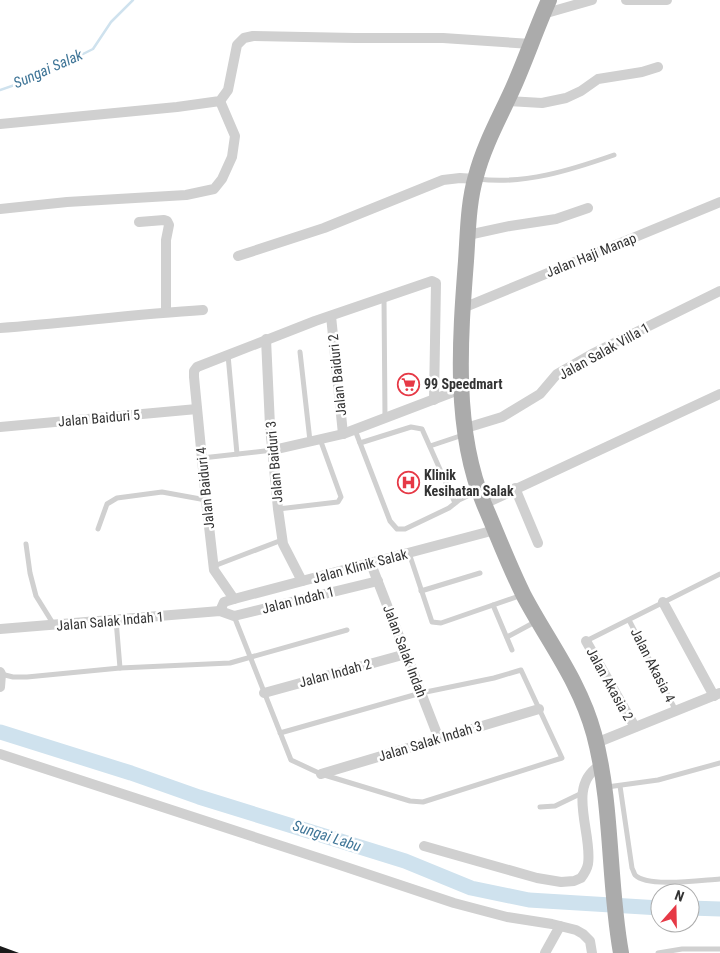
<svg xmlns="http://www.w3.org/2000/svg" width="720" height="953" font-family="'Roboto Condensed',sans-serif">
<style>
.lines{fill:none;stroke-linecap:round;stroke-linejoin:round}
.stream{stroke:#cfe2ee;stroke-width:2.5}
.river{stroke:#cfe2ee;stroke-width:15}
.building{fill:#1a1a1a}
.lane{stroke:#d0d0d0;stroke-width:5}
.street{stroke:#d0d0d0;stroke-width:10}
.primary{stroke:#ababab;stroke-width:16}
.labels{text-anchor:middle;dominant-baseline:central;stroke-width:5;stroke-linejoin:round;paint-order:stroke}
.street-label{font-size:14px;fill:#333;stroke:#fff}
.poi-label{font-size:14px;font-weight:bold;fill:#333;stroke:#fff;text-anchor:start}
.water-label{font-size:15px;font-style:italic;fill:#3f7597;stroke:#fff}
</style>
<rect width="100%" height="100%" fill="#fff"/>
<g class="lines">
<path class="stream" d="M 0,90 L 35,78 L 93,49 L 111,22 L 133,0"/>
<g class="river">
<path d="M 0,732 L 131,773 L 199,797 L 405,861 L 471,888 L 529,900 L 660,908"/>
<path d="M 690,908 L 720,909"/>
</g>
</g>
<path class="building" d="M 0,946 L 19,953 L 0,953 Z"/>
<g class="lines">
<g class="lane">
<path d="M 478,179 C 524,185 571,170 614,155"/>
<path d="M 384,298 L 385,418"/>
<path d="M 300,352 L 310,441"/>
<path d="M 228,355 L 237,454"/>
<path d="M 355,430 L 390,521 L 397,529 L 405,529 L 449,508 L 459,500 L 476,492"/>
<path d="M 360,443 L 411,427 L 422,429 L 455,503"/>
<path d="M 430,446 L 463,435"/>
<path d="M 202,458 L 273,450"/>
<path d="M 278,509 L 338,502 L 341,497 L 320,439"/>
<path d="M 98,529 L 107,504 L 117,498 L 162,492 L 206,500"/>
<path d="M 26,544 L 30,573 L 36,596 L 54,625"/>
<path d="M 409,553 L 432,622 L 441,623 L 522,595"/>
<path d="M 214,566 L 282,540"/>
<path d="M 421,591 L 480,573"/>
<path d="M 493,605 L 512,650"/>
<path d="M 234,616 L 291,760 L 321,774 L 410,801 L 423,802 L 562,758 L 521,670 L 494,678 L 421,693 L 280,733"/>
<path d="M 116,620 L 120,668"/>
<path d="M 629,620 L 676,711"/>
<path d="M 507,637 L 535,622"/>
<path d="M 586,641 L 720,574"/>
<path d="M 1,674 L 13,677 L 27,677 L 120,668 L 230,663 L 347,630"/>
<path d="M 620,786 L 632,868 C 633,870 634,873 635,875 C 648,888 702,880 720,879"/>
<path d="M 607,787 L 658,780 L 720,763"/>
<path d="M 540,807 L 555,806 L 582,793"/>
<path d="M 658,953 L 682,949 L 720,949"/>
</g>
<g class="street">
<path d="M 626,0 L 667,0"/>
<path d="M 543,14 L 592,0"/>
<path d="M 507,101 L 542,103 L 566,98 L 581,91 L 598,79 L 642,72 L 658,67"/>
<path d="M 0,124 L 177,107 L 220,101 L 228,90 L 237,45 L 244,38 L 253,36 L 355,38 L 443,38 L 531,44"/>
<path d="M 0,209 L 67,202 L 186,195 L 214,189 L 222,179 L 232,157 L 235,136 L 220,101"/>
<path d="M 139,222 L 164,220 L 167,221 L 169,225 L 166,240 L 166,312"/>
<path d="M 468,235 L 510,226 L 556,219 L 588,208"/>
<path d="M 238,256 L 324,228 L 443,180 L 460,178 L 475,179"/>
<path d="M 463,308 L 720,202"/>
<path d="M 331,316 L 343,434"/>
<path d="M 0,328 C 68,323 135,314 203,310"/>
<path d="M 266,339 L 270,426 L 278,509 L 283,544 L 302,581"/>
<path d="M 0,427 L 197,409"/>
<path d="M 466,428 L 502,417 L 540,394 L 557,374 L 592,354 L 720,291"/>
<path d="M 273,450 L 343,434 L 461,389"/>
<path d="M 515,488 L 538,543"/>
<path d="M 484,504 L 720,394"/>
<path d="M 371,564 L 439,739"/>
<path d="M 234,599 L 214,570 L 206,500 L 194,377 L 194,371 L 197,367 L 315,321 L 432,281 L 436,283 L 434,400"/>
<path d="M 663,602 L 714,696"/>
<path d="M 220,611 L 224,602 L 234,599 L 495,530"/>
<path d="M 0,629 L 220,611 L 234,616 L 378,581"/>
<path d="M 586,641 L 635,727"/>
<path d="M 0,672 L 1,674 L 0,687"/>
<path d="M 264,693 L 406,654"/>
<path d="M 596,743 L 720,693"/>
<path d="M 0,754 L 334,863 L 454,903 L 507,917 L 552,924 L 576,930 L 583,934 L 590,941 L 592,953"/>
<path d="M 321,774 L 539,709"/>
<path d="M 424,846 L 537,878 L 561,882 L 574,881 L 581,878 C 584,874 587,869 588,864 C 593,833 565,785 601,765"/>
<path d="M 545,953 L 560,926"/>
</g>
<path class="primary" d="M 549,0 C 536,29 526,59 513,88 C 500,117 484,145 476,176 C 468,203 468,233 466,261 C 460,339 453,430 484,504 C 497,534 509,566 524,596 C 549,643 580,682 594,734 C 613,805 608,881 621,953"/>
</g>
<defs>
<symbol id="supermarket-ring" viewBox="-11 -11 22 22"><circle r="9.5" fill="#fff" stroke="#e63946" stroke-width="1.5"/><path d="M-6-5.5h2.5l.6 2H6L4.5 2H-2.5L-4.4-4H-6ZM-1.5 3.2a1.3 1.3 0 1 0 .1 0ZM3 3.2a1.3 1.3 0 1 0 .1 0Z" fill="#e63946"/></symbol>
<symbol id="hospital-ring" viewBox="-11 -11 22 22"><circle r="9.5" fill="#fff" stroke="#e63946" stroke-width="1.5"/><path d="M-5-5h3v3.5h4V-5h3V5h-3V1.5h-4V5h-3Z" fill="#e63946"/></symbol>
</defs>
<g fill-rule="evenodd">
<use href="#supermarket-ring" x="396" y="372" width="25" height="25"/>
<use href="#hospital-ring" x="396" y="470" width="25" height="25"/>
</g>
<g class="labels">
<g class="street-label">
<text transform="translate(591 255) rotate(-22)">Jalan Haji Manap</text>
<text transform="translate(604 351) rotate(-29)">Jalan Salak Villa 1</text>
<text transform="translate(337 375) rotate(-96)">Jalan Baiduri 2</text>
<text transform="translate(99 418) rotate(-5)">Jalan Baiduri 5</text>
<text transform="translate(274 462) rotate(-95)">Jalan Baiduri 3</text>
<text transform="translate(205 488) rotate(-96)">Jalan Baiduri 4</text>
<text transform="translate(360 566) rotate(-15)">Jalan Klinik Salak</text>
<text transform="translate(298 600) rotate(-14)">Jalan Indah 1</text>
<text transform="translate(110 621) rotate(-5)">Jalan Salak Indah 1</text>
<text transform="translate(405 651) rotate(69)">Jalan Salak Indah</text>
<text transform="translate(653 665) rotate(63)">Jalan Akasia 4</text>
<text transform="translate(335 673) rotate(-15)">Jalan Indah 2</text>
<text transform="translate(610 684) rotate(61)">Jalan Akasia 2</text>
<text transform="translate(430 741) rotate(-17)">Jalan Salak Indah 3</text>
</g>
<g class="poi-label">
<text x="424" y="384">99 Speedmart</text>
<text x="424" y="475">Klinik<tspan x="424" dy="16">Kesihatan Salak</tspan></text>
</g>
<g class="water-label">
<text transform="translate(48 69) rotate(-24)">Sungai Salak</text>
<text transform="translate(327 836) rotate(18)">Sungai Labu</text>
</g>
</g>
<g transform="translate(675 908) rotate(20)"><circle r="24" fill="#ffffff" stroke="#adadad"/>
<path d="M0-4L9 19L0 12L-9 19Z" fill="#e63946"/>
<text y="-8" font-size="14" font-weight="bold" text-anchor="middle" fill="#333333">N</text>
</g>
</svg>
